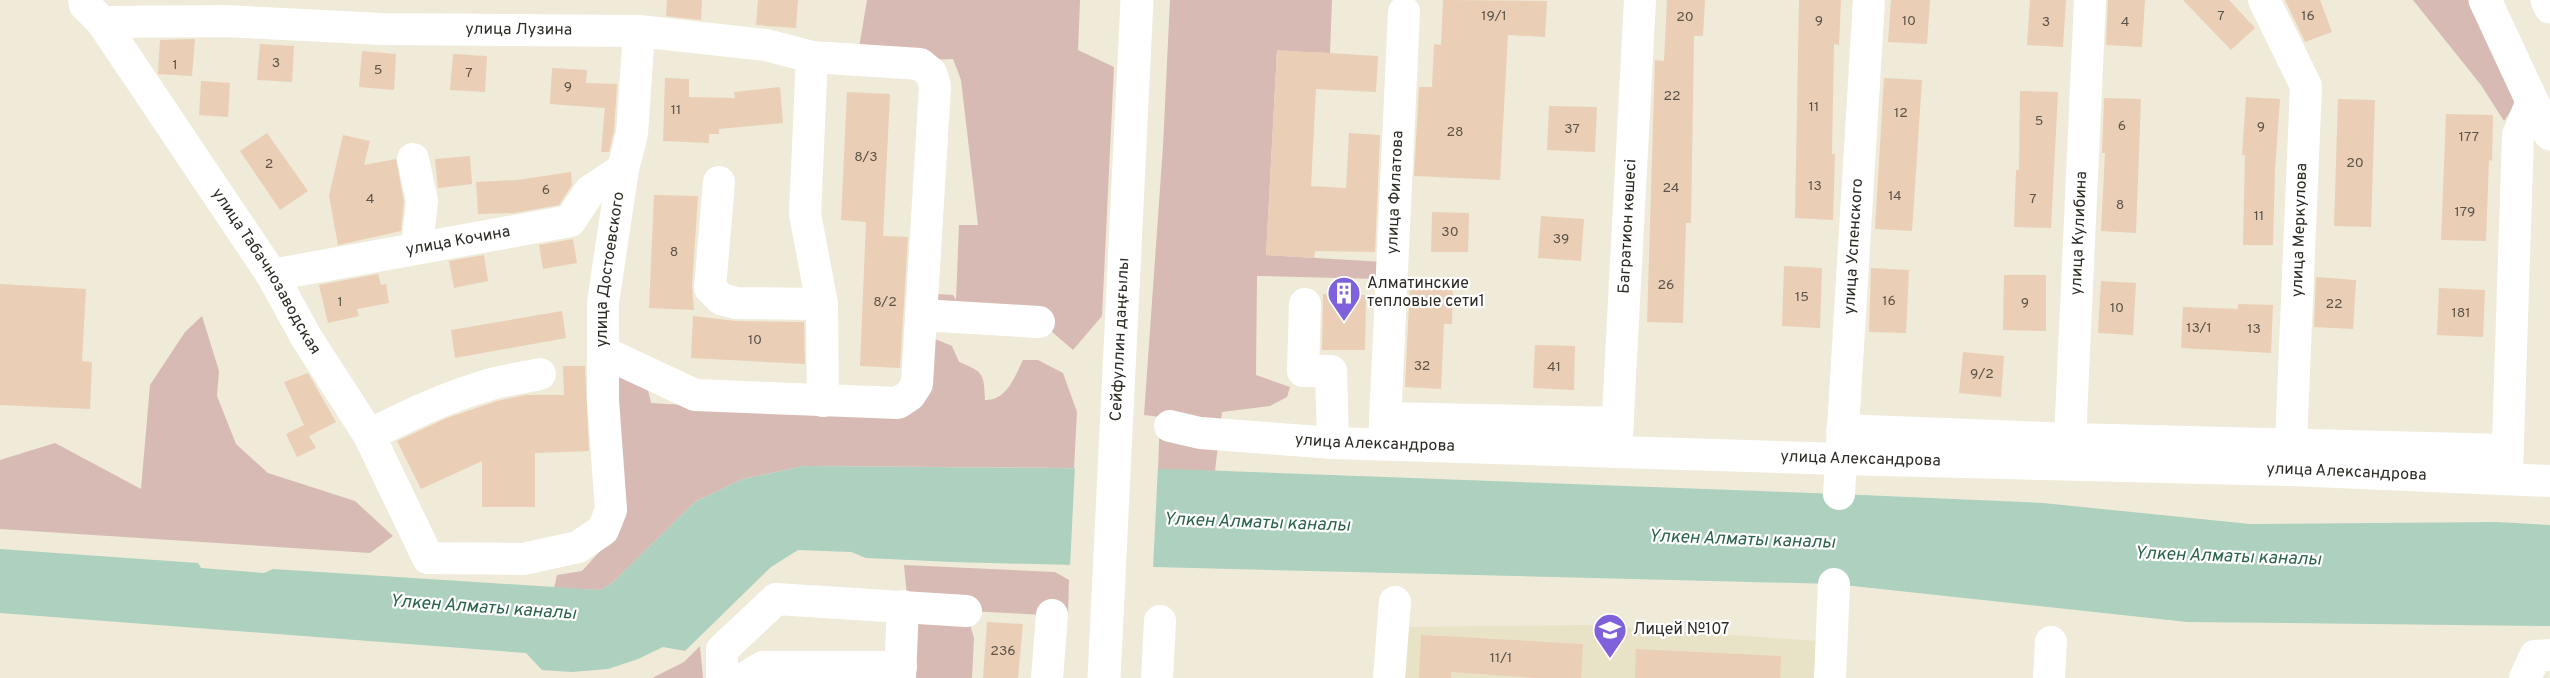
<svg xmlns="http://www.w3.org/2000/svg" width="2550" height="678" font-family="Overpass,sans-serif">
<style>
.built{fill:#e8e2c7}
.green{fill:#d7bab4}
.water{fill:#aed0be}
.pier{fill:#efebd8}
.building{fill:#eaceb6}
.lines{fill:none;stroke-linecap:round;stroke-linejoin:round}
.minor{stroke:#fff;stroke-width:32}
.major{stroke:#fff;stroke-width:33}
.labels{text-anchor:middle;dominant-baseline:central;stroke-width:4.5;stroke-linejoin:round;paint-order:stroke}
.number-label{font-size:14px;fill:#5c5448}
.street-label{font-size:16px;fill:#2d2b24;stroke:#fff}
.poi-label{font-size:16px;fill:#2d2b24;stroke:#fff;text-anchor:start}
.water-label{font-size:18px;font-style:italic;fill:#2a6349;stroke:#fff}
</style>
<rect width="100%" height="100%" fill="#efebd8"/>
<path class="built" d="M 1586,625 L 1820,641 L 1819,678 L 1399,678 L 1400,627 Z"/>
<g class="green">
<path d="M 867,0 L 1080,0 L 1078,50 L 1114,67 L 1102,316 L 1073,350 L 1051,331 L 921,315 L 922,293 L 953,295 L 956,300 L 959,225 L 978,225 L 961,80 L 953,59 L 928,60 L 859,48 Z"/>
<path d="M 1170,0 L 1332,0 L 1330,53 L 1277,51 L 1266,255 L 1384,262 L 1378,279 L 1257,276 L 1256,375 L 1290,387 L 1287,397 L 1270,406 L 1222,412 L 1215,471 L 1158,469 L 1160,417 L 1144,415 L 1163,146 Z"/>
<path d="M 2413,0 L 2473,0 L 2518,100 L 2504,121 L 2481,85 Z"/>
<path d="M 202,316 L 219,371 L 217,396 L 236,444 L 268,473 L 355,501 L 393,536 L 370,553 L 0,529 L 0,460 L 55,443 L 141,489 L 150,385 L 185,332 Z"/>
<path d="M 928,336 L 952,346 L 959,362 C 984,372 984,374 985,400 C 1007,401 1015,376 1023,360 L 1038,360 L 1063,373 L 1077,412 L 1074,468 L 804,466 L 743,479 L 696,501 L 612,583 L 600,590 L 554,588 L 557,575 L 582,571 L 610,540 L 614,363 L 647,386 L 651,403 L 751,409 L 898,409 Z"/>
<path d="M 904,565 L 1055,572 L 1069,580 L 1068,616 L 966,611 L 974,638 L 972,678 L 900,678 L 908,607 Z"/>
<path d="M 700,646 L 703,678 L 652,678 L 684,662 Z"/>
</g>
<path class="water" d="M 804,466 L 1172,469 L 1839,494 L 2043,503 L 2250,524 L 2497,522 L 2550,525 L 2550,626 L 2187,622 L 1834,584 L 952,562 L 866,558 L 851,552 L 798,550 L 771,567 L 685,651 L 663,647 L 638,659 L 608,669 L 572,672 L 542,670 L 526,653 L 0,613 L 0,549 L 198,563 L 201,568 L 264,573 L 273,569 L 600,590 L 612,583 L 696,501 L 743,479 Z"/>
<path class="pier" d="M 1075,465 L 1158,466 L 1153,569 L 1070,567 Z"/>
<g class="building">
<path d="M 667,0 L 702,0 L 701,20 L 666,16 Z"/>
<path d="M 758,0 L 798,0 L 796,28 L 756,25 Z"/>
<path d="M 1443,0 L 1547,1 L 1545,37 L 1508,35 L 1500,180 L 1414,176 L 1419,87 L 1432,87 L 1434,44 L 1441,45 Z"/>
<path d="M 1667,0 L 1705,0 L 1703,36 L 1694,36 L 1691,223 L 1686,223 L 1683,323 L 1647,322 L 1655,60 L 1664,61 Z"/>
<path d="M 1799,0 L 1841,0 L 1839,45 L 1834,44 L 1832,154 L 1835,154 L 1833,220 L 1795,218 Z"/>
<path d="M 1891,0 L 1930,0 L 1927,44 L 1888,42 Z"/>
<path d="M 2030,0 L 2066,0 L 2063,47 L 2027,45 Z"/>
<path d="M 2108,0 L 2145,0 L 2142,47 L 2106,45 Z"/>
<path d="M 2183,0 L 2229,0 L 2255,28 L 2231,50 Z"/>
<path d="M 2285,0 L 2320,0 L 2332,32 L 2305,42 Z"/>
<path d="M 193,39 L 195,39 L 192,76 L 158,74 L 160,40 Z"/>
<path d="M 260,44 L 294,46 L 292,82 L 257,80 Z"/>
<path d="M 1277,50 L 1378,56 L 1376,92 L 1316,89 L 1311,186 L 1346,188 L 1349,133 L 1380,135 L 1375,252 L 1315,251 L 1314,258 L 1266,255 Z"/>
<path d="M 362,51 L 396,54 L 394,90 L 359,87 Z"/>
<path d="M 453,54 L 487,56 L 485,92 L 450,90 Z"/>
<path d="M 552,68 L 587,70 L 586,83 L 617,84 L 614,131 L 609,152 L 601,152 L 605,108 L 550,104 Z"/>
<path d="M 665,78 L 689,79 L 689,97 L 735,98 L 734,92 L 780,87 L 783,123 L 719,129 L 719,134 L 709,134 L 709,143 L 663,141 Z"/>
<path d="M 1884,78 L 1922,80 L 1912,231 L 1875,229 Z"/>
<path d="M 201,81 L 230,83 L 228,117 L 199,115 Z"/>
<path d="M 2020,91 L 2058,92 L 2051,228 L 2014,227 L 2016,170 L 2019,170 Z"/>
<path d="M 847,92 L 890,94 L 883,236 L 908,237 L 900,368 L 860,366 L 866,222 L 841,220 Z"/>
<path d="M 2246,97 L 2280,99 L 2275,170 L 2273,245 L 2243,245 L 2245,155 L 2242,155 Z"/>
<path d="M 2104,98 L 2141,99 L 2136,233 L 2101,231 L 2105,153 L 2102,153 Z"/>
<path d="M 2338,99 L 2375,100 L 2371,227 L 2334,226 Z"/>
<path d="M 1549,106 L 1597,107 L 1595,152 L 1547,150 Z"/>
<path d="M 2446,114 L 2493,115 L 2492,161 L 2489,160 L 2486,241 L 2441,240 Z"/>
<path d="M 267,133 L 308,191 L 280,210 L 240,151 Z"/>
<path d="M 343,135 L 370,141 L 364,165 L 396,159 L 404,202 L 401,231 L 338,245 L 329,196 Z"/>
<path d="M 470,156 L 472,184 L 438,188 L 435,159 Z"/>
<path d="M 571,172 L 572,185 L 559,205 L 514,213 L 478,214 L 476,182 L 517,180 Z"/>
<path d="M 654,195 L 698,196 L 692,286 L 694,310 L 649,308 Z"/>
<path d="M 1432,212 L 1469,213 L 1468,252 L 1431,252 Z"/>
<path d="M 1541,216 L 1584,219 L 1581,261 L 1538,258 Z"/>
<path d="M 573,239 L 577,263 L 543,269 L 539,245 Z"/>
<path d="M 484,255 L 488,281 L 454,288 L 449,261 Z"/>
<path d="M 1784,266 L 1822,268 L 1820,328 L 1782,326 Z"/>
<path d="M 1871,268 L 1909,270 L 1906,333 L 1869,332 Z"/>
<path d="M 378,274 L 381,285 L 386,284 L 389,303 L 357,309 L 359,316 L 328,323 L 319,285 Z"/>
<path d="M 2004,275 L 2046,275 L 2046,331 L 2003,330 Z"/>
<path d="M 2316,277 L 2356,280 L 2353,329 L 2314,327 Z"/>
<path d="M 2101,281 L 2136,283 L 2133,335 L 2098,333 Z"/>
<path d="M 0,284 L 86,289 L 82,361 L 92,362 L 90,409 L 0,405 Z"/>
<path d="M 1410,284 L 1453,286 L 1452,324 L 1444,324 L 1441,389 L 1405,387 Z"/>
<path d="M 2439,288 L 2485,290 L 2483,337 L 2437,335 Z"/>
<path d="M 1323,294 L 1366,295 L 1365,350 L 1322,350 Z"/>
<path d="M 2238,304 L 2273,305 L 2271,353 L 2181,348 L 2183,307 L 2238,309 Z"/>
<path d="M 562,311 L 566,338 L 455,358 L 451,330 Z"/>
<path d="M 693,316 L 736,321 L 804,322 L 805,364 L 691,358 Z"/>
<path d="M 1535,345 L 1575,346 L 1574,390 L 1533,388 Z"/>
<path d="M 1963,352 L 2004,356 L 2001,397 L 1959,393 Z"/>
<path d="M 563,366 L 585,366 L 589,451 L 535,453 L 535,507 L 482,507 L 482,461 L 421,489 L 397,441 L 447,418 L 497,401 L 525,395 L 564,395 Z"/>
<path d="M 308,373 L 336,422 L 309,436 L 316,448 L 297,457 L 286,434 L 304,425 L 284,382 Z"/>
<path d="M 987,622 L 1023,624 L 1018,678 L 983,678 Z"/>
<path d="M 1421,635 L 1583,644 L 1581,678 L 1538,678 L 1451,672 L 1451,678 L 1419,678 Z"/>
<path d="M 1636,649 L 1781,656 L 1780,678 L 1635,678 Z"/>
</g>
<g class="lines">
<g class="minor">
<path id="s1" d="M 84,0 L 85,5 L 102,22 L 272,275 L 306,337 L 369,435 L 428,558 L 523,559 L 578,547 L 603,530 L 611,510 L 603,400 L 603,302 L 623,169 L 632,134 L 639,31"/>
<path d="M 2264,0 L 2306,86 L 2290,466"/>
<path id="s2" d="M 102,22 L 226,21 L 382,29 L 639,31 L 766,45 L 812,57 L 920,64 L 931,73 L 935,86 L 917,384 L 910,395 L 898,403 L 695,395 L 603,352"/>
<path d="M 812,57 L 805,214 L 822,304 L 823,401"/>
<path d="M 413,159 L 422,201 L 417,248"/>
<path d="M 719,182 L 710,288 L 721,299 L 736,303 L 822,304"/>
<path id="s3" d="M 272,275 L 570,221 L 590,191 L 623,169"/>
<path d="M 1305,304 L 1303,371 L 1331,371 L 1333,443"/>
<path d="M 921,315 L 1039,322"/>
<path d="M 1385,418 L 1618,423"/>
<path id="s4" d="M 1170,426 L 1200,433 L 1333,443 L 1841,459 L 2290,470 L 2550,481"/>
<path d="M 1842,430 L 2070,439 L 2508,450"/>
<path d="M 369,435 C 407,416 444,398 485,386 C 503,380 522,378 540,374"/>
<path id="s5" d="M 1384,444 L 1404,12"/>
<path id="s6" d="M 1616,452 L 1640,0"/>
<path id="s7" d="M 2069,461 L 2090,0"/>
<path d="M 2507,472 L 2518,135 L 2532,101"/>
<path id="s8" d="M 1839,494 L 1869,0"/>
<path d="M 722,678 L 722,650 L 776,599 L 966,611"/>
<path d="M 745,678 L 763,667 L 901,667"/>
<path d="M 900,678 L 903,606"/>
<path d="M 1047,678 L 1052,615"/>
<path d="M 1157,678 L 1160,621"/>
<path d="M 1389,678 L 1395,602"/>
<path d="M 1830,678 L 1834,584"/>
<path d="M 2049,678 L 2051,642"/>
<path d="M 2525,678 L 2535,656 L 2550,655"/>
</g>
<g class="major">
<path d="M 2485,0 L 2532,101 L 2550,134"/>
<path d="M 2547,0 L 2550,7"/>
<path id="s9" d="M 1104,678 L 1137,0"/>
</g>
</g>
<defs>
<symbol id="building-pin" viewBox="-11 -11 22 30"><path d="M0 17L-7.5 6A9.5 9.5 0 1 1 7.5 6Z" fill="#7f61dc" stroke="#fff"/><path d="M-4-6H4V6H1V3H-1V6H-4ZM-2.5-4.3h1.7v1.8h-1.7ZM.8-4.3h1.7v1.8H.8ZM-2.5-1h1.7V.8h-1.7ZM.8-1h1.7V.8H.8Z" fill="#fff"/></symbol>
<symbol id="school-pin" viewBox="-11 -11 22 30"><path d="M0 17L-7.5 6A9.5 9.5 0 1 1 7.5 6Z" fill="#7f61dc" stroke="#fff"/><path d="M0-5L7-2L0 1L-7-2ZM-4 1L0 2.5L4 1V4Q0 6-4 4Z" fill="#fff"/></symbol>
</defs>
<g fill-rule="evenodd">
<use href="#building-pin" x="1325" y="274" width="38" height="52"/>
<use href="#school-pin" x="1591" y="611" width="38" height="52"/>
</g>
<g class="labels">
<g class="number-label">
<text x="1494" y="16">19/1</text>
<text x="2221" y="16">7</text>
<text x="2308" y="16">16</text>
<text x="1685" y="17">20</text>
<text x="1819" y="21">9</text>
<text x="1909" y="21">10</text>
<text x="2046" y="22">3</text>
<text x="2125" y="22">4</text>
<text x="276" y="63">3</text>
<text x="175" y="65">1</text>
<text x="378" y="70">5</text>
<text x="469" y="73">7</text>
<text x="568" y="87">9</text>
<text x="1672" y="96">22</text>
<text x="1814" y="107">11</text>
<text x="676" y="110">11</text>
<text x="1901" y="113">12</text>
<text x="2039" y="121">5</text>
<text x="2122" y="126">6</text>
<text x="2261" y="127">9</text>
<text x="1572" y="129">37</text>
<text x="1455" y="132">28</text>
<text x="2469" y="137">177</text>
<text x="866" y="157">8/3</text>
<text x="2355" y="163">20</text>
<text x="269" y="164">2</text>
<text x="1815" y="186">13</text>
<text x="1671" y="188">24</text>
<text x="546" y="190">6</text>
<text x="1895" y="196">14</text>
<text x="370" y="199">4</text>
<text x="2033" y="199">7</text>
<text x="2120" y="205">8</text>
<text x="2465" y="212">179</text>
<text x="2259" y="216">11</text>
<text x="1450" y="232">30</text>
<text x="1561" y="239">39</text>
<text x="674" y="252">8</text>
<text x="1666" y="285">26</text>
<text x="1802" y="297">15</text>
<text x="1889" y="301">16</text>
<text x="340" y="302">1</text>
<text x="885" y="302">8/2</text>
<text x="2025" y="303">9</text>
<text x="2334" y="304">22</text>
<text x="2117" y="308">10</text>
<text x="2461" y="313">181</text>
<text x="2199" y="328">13/1</text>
<text x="2254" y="329">13</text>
<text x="755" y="340">10</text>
<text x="1422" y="366">32</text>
<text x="1554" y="367">41</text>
<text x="1982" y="374">9/2</text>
<text x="1003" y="651">236</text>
<text x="1501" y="658">11/1</text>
</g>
<g class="street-label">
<text stroke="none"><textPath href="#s2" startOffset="417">улица Лузина</textPath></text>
<text stroke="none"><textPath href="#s5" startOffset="252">улица Филатова</textPath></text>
<text stroke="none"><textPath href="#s6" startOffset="226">Багратион көшесі</textPath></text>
<text transform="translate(2300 230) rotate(-88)">улица Меркулова</text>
<text stroke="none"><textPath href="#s7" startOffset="228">улица Кулибина</textPath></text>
<text stroke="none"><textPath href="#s3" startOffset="189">улица Кочина</textPath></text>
<text stroke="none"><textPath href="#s8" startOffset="248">улица Успенского</textPath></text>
<text stroke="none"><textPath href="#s1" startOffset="1102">улица Достоевского</textPath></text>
<text stroke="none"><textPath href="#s1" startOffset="328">улица Табачнозаводская</textPath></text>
<text stroke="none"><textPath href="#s9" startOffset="339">Сейфуллин даңғылы</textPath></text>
<text stroke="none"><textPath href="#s4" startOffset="206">улица Александрова</textPath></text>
<text stroke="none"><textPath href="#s4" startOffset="692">улица Александрова</textPath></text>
<text stroke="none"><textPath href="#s4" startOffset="1178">улица Александрова</textPath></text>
</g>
<g class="poi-label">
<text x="1367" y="284">Алматинские<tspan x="1367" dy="18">тепловые сети1</tspan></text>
<text x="1633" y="630">Лицей №107</text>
</g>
<g class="water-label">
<text transform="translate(1257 523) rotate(2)">Үлкен Алматы каналы</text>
<text transform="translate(1742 540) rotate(2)">Үлкен Алматы каналы</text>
<text transform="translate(2228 557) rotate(2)">Үлкен Алматы каналы</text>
<text transform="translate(483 608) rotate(4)">Үлкен Алматы каналы</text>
</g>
</g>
</svg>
